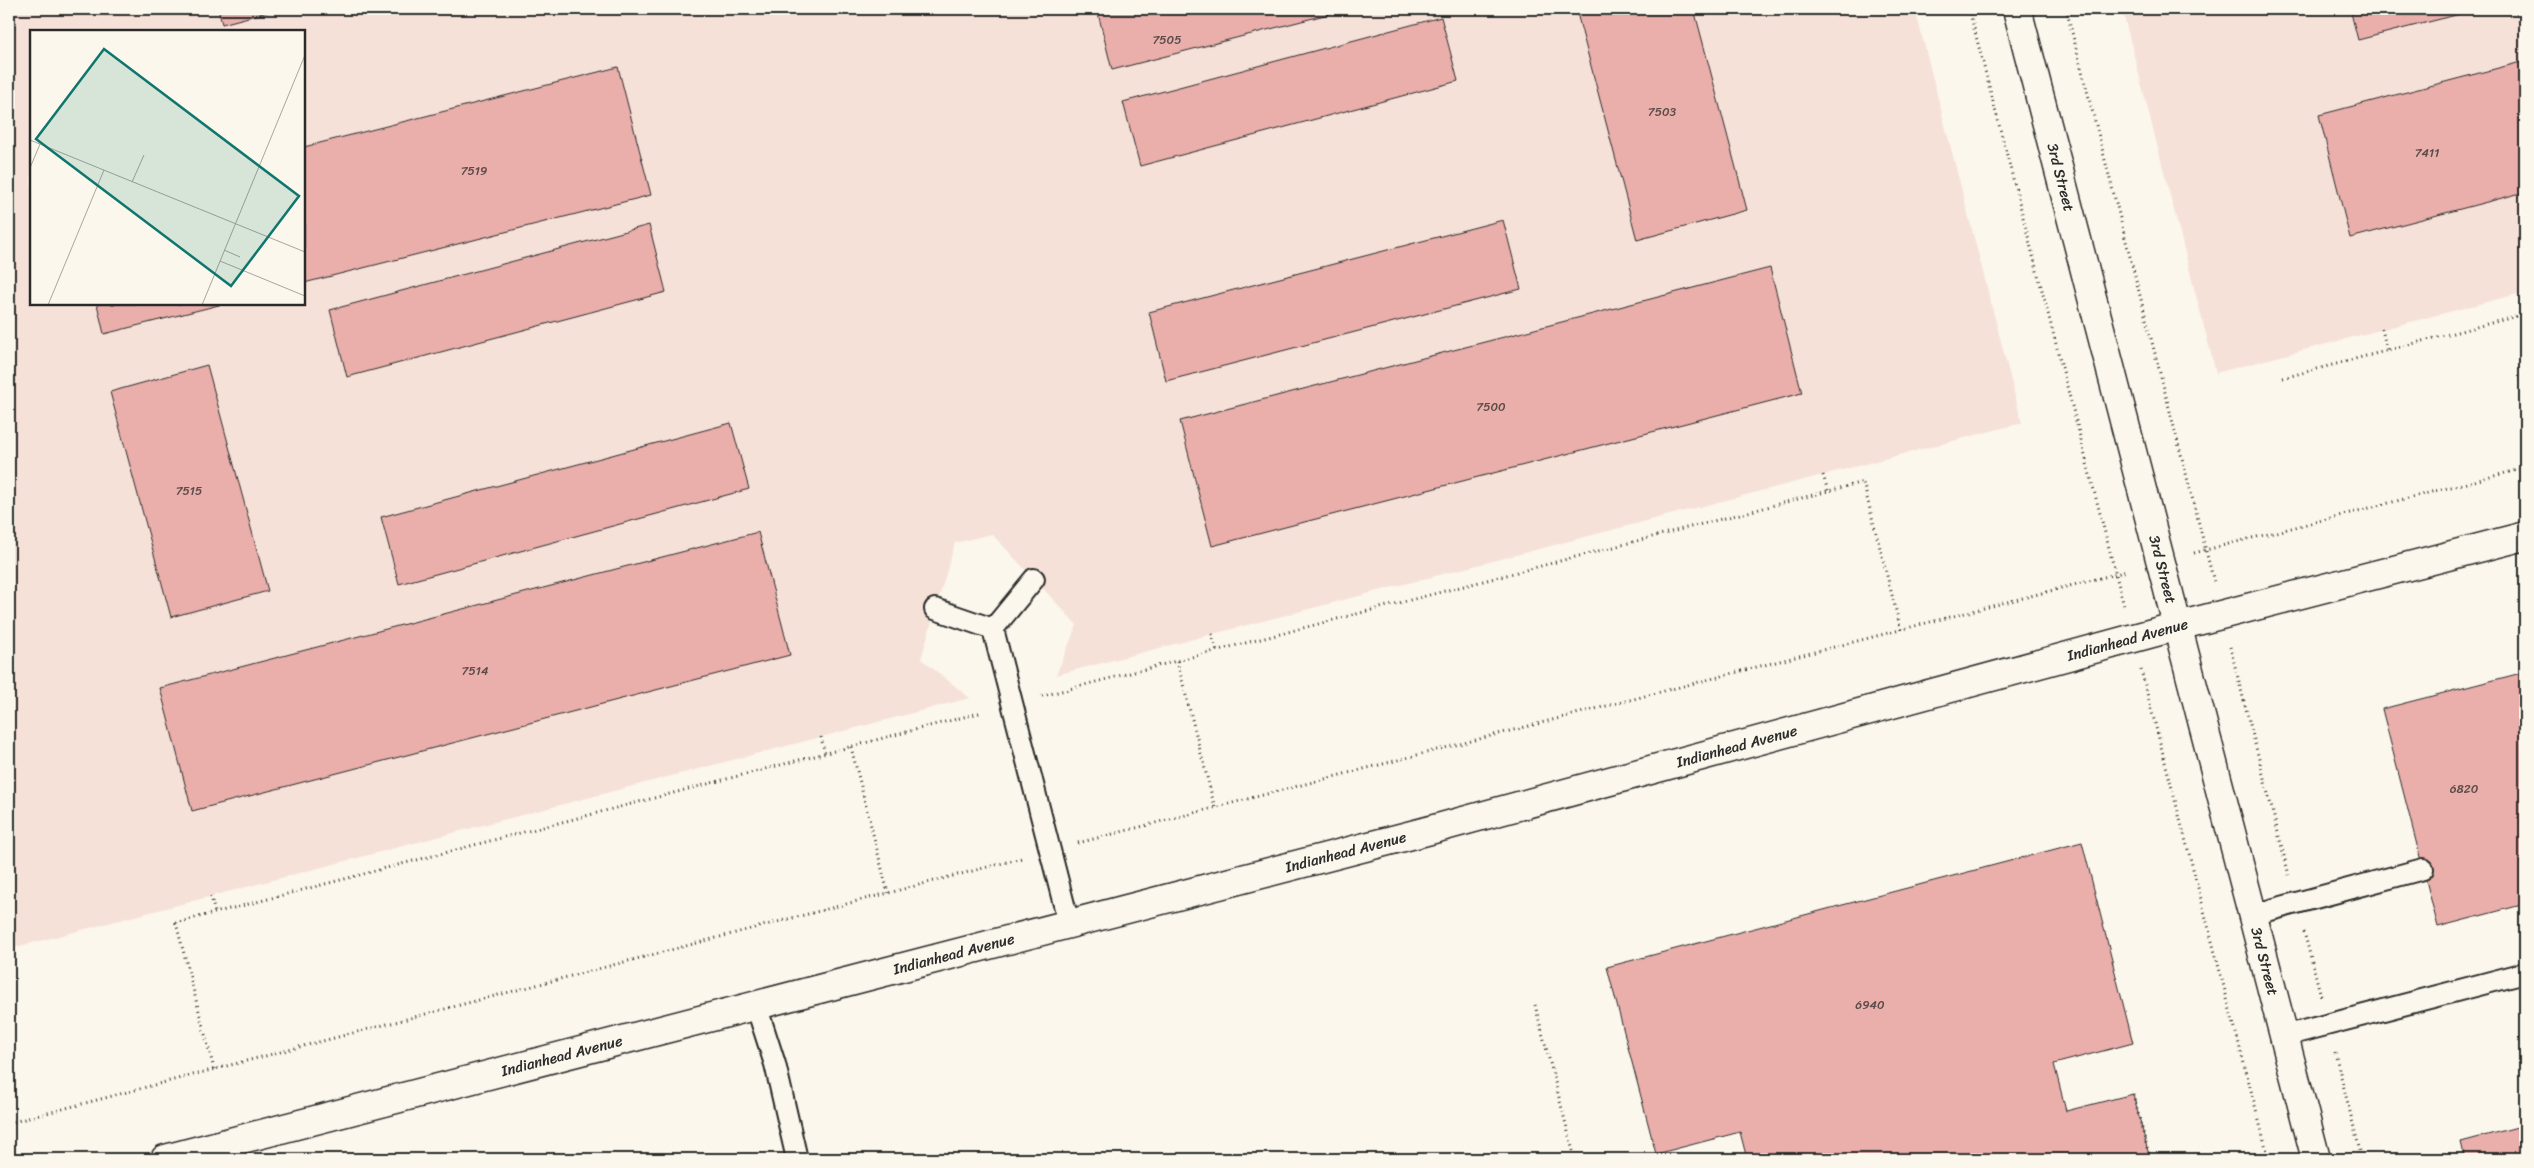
<svg xmlns="http://www.w3.org/2000/svg" width="2534" height="1168" font-family="Sriracha,sans-serif">
<style>
.built{fill:#f6e1d8;fill-rule:evenodd}
.building{fill:#eaafab;stroke:#2b2b2b}
.lines{fill:none;stroke-linecap:round;stroke-linejoin:round}
.lane-casing{stroke:#2b2b2b;stroke-width:24}
.secondary-casing{stroke:#2b2b2b;stroke-width:31}
.path{stroke:#2b2b2b;stroke-width:3;stroke-dasharray:1 4;stroke-linecap:butt}
.lane{stroke:#fbf7ec;stroke-width:20}
.secondary{stroke:#fbf7ec;stroke-width:28}
.labels{text-anchor:middle;dominant-baseline:central;stroke-width:4;stroke-linejoin:round;paint-order:stroke}
.number-label{font-size:12px;fill:#5b4c4b}
.street-label{font-size:15px;fill:#2b2b2b;stroke:#fbf7ec}
.inset-road{fill:none;stroke:#a8a59f;stroke-width:1}
.view{fill:#0f766e;fill-opacity:0.15;stroke:#0f766e;stroke-width:2.5}
.inset-edge{fill:none;stroke:#2b2b2b;stroke-width:2.5}
</style>
<rect width="100%" height="100%" fill="#fbf7ec"/>
<filter id="ink" filterUnits="userSpaceOnUse"><feTurbulence type="fractalNoise" baseFrequency=".02" numOctaves="2"/><feDisplacementMap in="SourceGraphic" scale="10" xChannelSelector="R" yChannelSelector="G"/><feConvolveMatrix kernelMatrix="1 2 1 2 8 2 1 2 1" color-interpolation-filters="sRGB"/></filter>
<g filter="url(#ink)">
<g class="built">
<path d="M 9,9 L 1915,9 L 2022,423 L 1056,675 L 1077,625 L 992,534 L 955,543 L 921,659 L 970,698 L 9,949 ZM 31,31 L 304,31 L 304,304 L 31,304 Z"/>
<path d="M 2122,9 L 2525,9 L 2525,292 L 2216,373 Z"/>
</g>
<g class="building">
<path d="M 218,9 L 279,9 L 222,24 Z"/>
<path d="M 1097,9 L 1348,9 L 1112,70 Z"/>
<path d="M 1592,9 L 1694,9 L 1747,210 L 1637,240 L 1577,13 Z"/>
<path d="M 2350,9 L 2463,9 L 2464,13 L 2358,40 Z"/>
<path d="M 2516,9 L 2525,9 L 2525,31 L 2522,32 Z"/>
<path d="M 1441,17 L 1458,81 L 1140,166 L 1123,102 Z"/>
<path d="M 2525,61 L 2525,192 L 2350,238 L 2319,115 Z"/>
<path d="M 618,67 L 651,195 L 304,283 L 304,147 Z"/>
<path d="M 1503,220 L 1521,289 L 1166,381 L 1149,312 Z"/>
<path d="M 649,225 L 666,292 L 347,377 L 330,310 Z"/>
<path d="M 1770,268 L 1802,393 L 1212,546 L 1180,421 Z"/>
<path d="M 97,304 L 223,304 L 104,334 Z"/>
<path d="M 207,365 L 268,591 L 171,617 L 110,392 Z"/>
<path d="M 731,423 L 749,489 L 399,584 L 381,517 Z"/>
<path d="M 758,532 L 790,655 L 192,811 L 160,688 Z"/>
<path d="M 2525,672 L 2525,904 L 2438,927 L 2382,709 Z"/>
<path d="M 2082,842 L 2133,1043 L 2054,1064 L 2066,1111 L 2133,1094 L 2150,1159 L 1747,1159 L 1740,1132 L 1656,1154 L 1607,967 Z"/>
<path d="M 2525,1125 L 2525,1159 L 2465,1159 L 2461,1142 Z"/>
</g>
<g class="lines">
<defs>
<g id="lane">
<path d="M 935,609 L 993,629 L 1034,579"/>
<path d="M 993,629 L 1069,924"/>
<path d="M 2252,915 L 2423,869"/>
<path d="M 756,1005 L 775,1064 L 797,1159"/>
<path d="M 2284,1036 L 2525,973"/>
</g>
<g id="secondary">
<path id="s1" d="M 2017,9 L 2316,1159"/>
<path id="s2" d="M 165,1159 L 1423,832 L 2178,626 L 2525,536"/>
</g>
</defs>
<use href="#lane" class="lane-casing"/>
<use href="#secondary" class="secondary-casing"/>
<g class="path">
<path d="M 1969,9 L 2124,606"/>
<path d="M 2066,9 L 2214,582"/>
<path d="M 2382,329 L 2387,350"/>
<path d="M 2283,378 L 2525,314"/>
<path d="M 1823,475 L 1828,491"/>
<path d="M 2194,553 L 2525,468"/>
<path d="M 1212,634 L 1217,651"/>
<path d="M 2230,647 L 2289,875"/>
<path d="M 1177,661 L 1215,808"/>
<path d="M 2141,670 L 2269,1159"/>
<path d="M 1042,696 L 1863,482 L 1901,630"/>
<path d="M 821,737 L 825,754"/>
<path d="M 851,747 L 888,893"/>
<path d="M 1078,843 L 2127,571"/>
<path d="M 211,896 L 215,913"/>
<path d="M 2304,932 L 2321,996"/>
<path d="M 1535,1005 L 1575,1159"/>
<path d="M 2335,1053 L 2362,1159"/>
<path d="M 214,1069 L 176,923 L 983,712"/>
<path d="M 2133,1094 L 2150,1159"/>
<path d="M 9,1123 L 1022,858"/>
</g>
<use href="#lane" class="lane"/>
<use href="#secondary" class="secondary"/>
</g>
</g>
<g class="labels">
<g class="number-label">
<text x="1167" y="40">7505</text>
<text x="1662" y="112">7503</text>
<text x="2427" y="153">7411</text>
<text x="474" y="171">7519</text>
<text x="1491" y="407">7500</text>
<text x="189" y="491">7515</text>
<text x="475" y="671">7514</text>
<text x="2464" y="789">6820</text>
<text x="1870" y="1005">6940</text>
</g>
<g class="street-label">
<text stroke="none"><textPath href="#s1" startOffset="174">3rd Street</textPath></text>
<text stroke="none"><textPath href="#s1" startOffset="579">3rd Street</textPath></text>
<text stroke="none"><textPath href="#s2" startOffset="2030">Indianhead Avenue</textPath></text>
<text stroke="none"><textPath href="#s2" startOffset="1625">Indianhead Avenue</textPath></text>
<text stroke="none"><textPath href="#s2" startOffset="1220">Indianhead Avenue</textPath></text>
<text stroke="none"><textPath href="#s2" startOffset="815">Indianhead Avenue</textPath></text>
<text stroke="none"><textPath href="#s1" startOffset="984">3rd Street</textPath></text>
<text stroke="none"><textPath href="#s2" startOffset="410">Indianhead Avenue</textPath></text>
</g>
</g>
<g transform="translate(30 30)">
<rect width="275" height="275" fill="#fbf7ec"/>
<path class="inset-road" d="M 0,110 L 275,222M 0,138 L 10,114M 102,152 L 114,125M 194,220 L 210,227M 190,231 L 275,266M 18,275 L 74,140M 172,275 L 275,25"/>
<path class="view" d="M 74,19 L 269,166 L 201,256 L 6,109 Z"/>
<rect width="275" height="275" class="inset-edge"/>
</g>
<rect width="2534" height="1168" fill="none" stroke="#fbf7ec" stroke-width="30"/>
<rect x="15" y="15" width="2504" height="1138" fill="none" stroke="#2b2b2b" stroke-width="2" filter="url(#ink)"/>
</svg>
